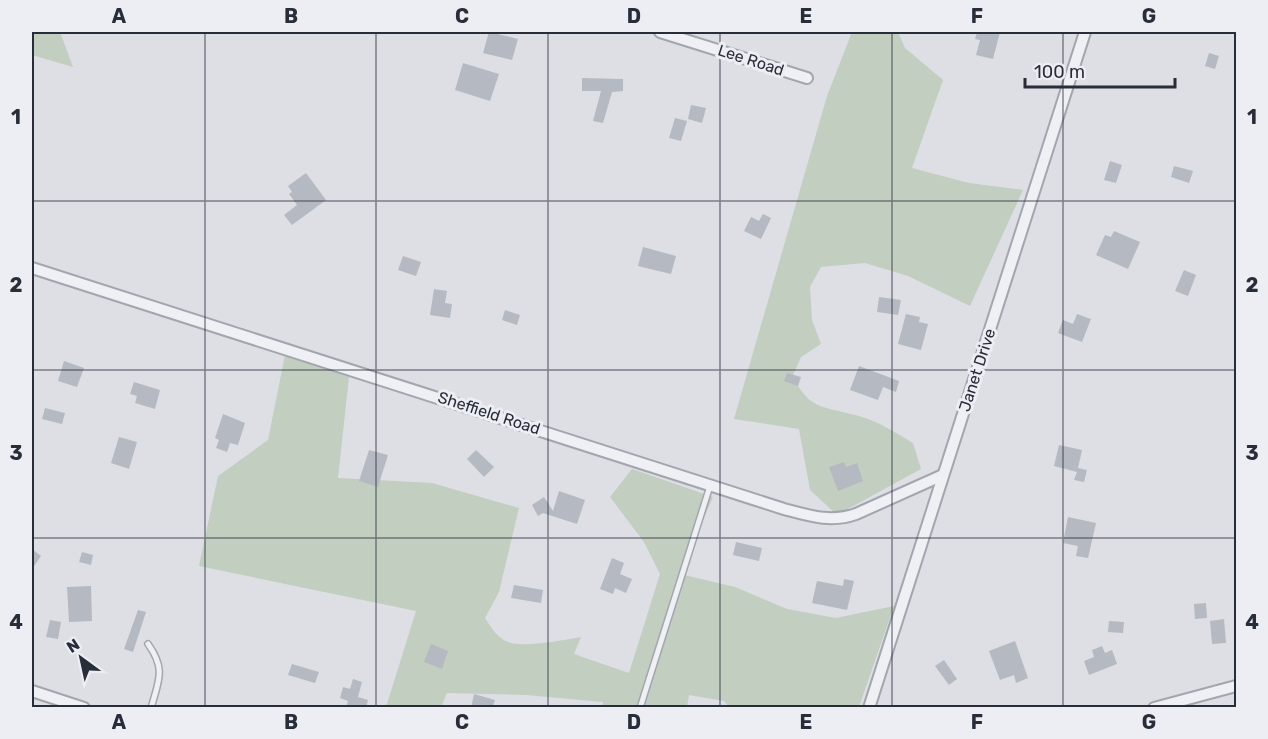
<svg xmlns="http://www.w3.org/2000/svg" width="1268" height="739" font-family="Rubik,sans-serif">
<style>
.green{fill:#c2cebf}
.building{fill:#b5b9c1}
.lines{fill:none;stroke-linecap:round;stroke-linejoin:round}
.lane-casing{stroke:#a3a6ae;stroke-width:8}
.street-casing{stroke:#a3a6ae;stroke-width:14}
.lane{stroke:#eff0f4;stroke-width:5}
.street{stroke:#eff0f4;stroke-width:10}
.grid{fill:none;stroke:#282d3a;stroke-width:1.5;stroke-opacity:0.55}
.labels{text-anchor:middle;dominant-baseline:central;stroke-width:6;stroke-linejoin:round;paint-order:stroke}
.street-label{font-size:16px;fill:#282d3a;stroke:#eceef3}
.neatline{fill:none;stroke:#282d3a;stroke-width:2}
.grid-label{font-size:20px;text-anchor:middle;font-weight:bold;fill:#282d3a}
</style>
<rect width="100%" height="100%" fill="#dddfe5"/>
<g class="green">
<path d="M 32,32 L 60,32 L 73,67 L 32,55 Z"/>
<path d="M 852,32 L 898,32 L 905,48 L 943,80 L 912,168 L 969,183 L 1023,190 L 970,306 L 908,276 L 865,263 L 821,267 L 810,287 L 812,320 L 821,344 L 801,357 L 793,375 C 807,411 828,407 859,416 C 878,421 896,433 913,443 L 921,469 L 837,515 L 810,490 L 799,429 L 734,419 L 827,96 Z"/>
<path d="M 285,355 L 349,377 L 338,478 L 432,483 L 519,508 L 499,592 L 485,618 C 491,627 497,638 508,642 C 523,648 564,640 581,637 L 574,654 L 629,673 L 660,574 L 644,542 L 610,497 L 632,469 L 713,497 L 680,574 L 735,587 L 787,609 L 836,618 L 894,606 L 859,707 L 729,707 L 724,701 L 689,695 L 687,707 L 602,708 L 603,702 L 526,695 L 447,693 L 441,707 L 386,707 L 416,611 L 199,566 L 218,476 L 268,440 Z"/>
</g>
<g class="building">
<path d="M 489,32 L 518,39 L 512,60 L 483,53 Z"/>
<path d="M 977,32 L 1000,32 L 993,59 L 976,55 L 980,40 L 975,39 Z"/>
<path d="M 1209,53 L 1219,56 L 1215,69 L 1205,66 Z"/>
<path d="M 463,63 L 499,74 L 490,101 L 455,90 Z"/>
<path d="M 582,78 L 623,79 L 623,91 L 612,92 L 603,123 L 593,121 L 601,91 L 582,91 Z"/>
<path d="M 691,105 L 706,108 L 702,123 L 688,119 Z"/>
<path d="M 675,118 L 687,121 L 681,141 L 669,138 Z"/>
<path d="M 1110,161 L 1122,165 L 1116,183 L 1104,180 Z"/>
<path d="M 1174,166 L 1193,171 L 1189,183 L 1171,177 Z"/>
<path d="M 306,173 L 326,200 L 292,225 L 284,215 L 297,205 L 289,194 L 292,192 L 288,186 Z"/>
<path d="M 763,214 L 771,218 L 761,239 L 744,231 L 751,217 L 759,221 Z"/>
<path d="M 1114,231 L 1140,242 L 1128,269 L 1096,255 L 1105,235 L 1111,237 Z"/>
<path d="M 643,247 L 676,256 L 671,274 L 638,266 Z"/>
<path d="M 403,256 L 421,262 L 416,276 L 398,270 Z"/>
<path d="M 1184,270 L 1196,275 L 1188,296 L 1175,291 Z"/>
<path d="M 434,289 L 447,291 L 445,303 L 452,304 L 450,318 L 430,315 Z"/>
<path d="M 879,297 L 901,300 L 898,315 L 877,312 Z"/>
<path d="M 505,310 L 520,315 L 517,325 L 502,320 Z"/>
<path d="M 906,314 L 920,317 L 919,322 L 928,324 L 921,350 L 898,344 Z"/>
<path d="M 1077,314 L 1091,319 L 1082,342 L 1058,333 L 1063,320 L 1073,324 Z"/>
<path d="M 64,361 L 84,368 L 77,387 L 58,381 Z"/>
<path d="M 859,366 L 899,381 L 896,392 L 883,387 L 878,400 L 850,390 Z"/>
<path d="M 787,373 L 801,377 L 798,386 L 784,381 Z"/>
<path d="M 134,382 L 160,390 L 155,409 L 135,403 L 137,396 L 130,394 Z"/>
<path d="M 45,408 L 65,413 L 62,424 L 42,419 Z"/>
<path d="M 223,414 L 245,423 L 238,445 L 230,443 L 227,452 L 216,448 L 219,440 L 215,438 Z"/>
<path d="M 119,437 L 137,442 L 129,469 L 111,463 Z"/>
<path d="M 1059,445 L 1082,450 L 1078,468 L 1087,470 L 1084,482 L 1074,480 L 1077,472 L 1054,466 Z"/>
<path d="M 369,450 L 388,455 L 378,487 L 359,481 Z"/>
<path d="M 476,450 L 494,467 L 484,477 L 467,459 Z"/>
<path d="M 844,462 L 846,467 L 857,463 L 863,481 L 838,491 L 829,467 Z"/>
<path d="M 559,491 L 585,500 L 577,524 L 543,513 L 538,516 L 532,505 L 544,497 L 553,511 Z"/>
<path d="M 1068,517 L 1096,523 L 1088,558 L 1076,556 L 1078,546 L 1063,543 Z"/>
<path d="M 736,542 L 762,548 L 759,561 L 733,555 Z"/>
<path d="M 32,549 L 41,556 L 32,569 Z"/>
<path d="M 82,552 L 93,555 L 91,565 L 79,562 Z"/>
<path d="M 612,558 L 624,563 L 620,574 L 632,579 L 626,593 L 615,588 L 613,594 L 600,589 Z"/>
<path d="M 844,579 L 854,581 L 847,610 L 812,603 L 817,581 L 843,586 Z"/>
<path d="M 514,585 L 543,590 L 541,603 L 511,598 Z"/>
<path d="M 91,586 L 92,621 L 69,622 L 67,587 Z"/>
<path d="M 1206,603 L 1207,618 L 1195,619 L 1194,604 Z"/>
<path d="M 138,610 L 146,612 L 133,652 L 124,649 Z"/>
<path d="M 1224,619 L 1226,643 L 1212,644 L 1210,621 Z"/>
<path d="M 50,620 L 61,622 L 58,639 L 46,637 Z"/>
<path d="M 1109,621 L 1124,622 L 1123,633 L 1108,632 Z"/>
<path d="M 1015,641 L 1028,678 L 1016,683 L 1014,675 L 1000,680 L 989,651 Z"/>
<path d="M 431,644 L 448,651 L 442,669 L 424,662 Z"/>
<path d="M 1102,646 L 1105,653 L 1112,650 L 1117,664 L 1089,675 L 1084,661 L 1094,657 L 1092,650 Z"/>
<path d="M 944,660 L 957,679 L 949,685 L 935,666 Z"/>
<path d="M 292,664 L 319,672 L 315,683 L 288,675 Z"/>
<path d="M 353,679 L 362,682 L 358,697 L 368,700 L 366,708 L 347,705 L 348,701 L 340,698 L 343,687 L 350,689 Z"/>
<path d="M 474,694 L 495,700 L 492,708 L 471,708 Z"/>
</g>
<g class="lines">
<defs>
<g id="lane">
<path d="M 148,644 C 166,669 159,680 151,708"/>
<path d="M 640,708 L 710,486"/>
</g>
<g id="street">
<path d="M 660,32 L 807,78"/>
<path d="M 32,268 L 784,509 C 810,516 831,523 856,514 L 943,475"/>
<path d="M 32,691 L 84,708"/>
<path d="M 869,708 L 1085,32"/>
<path d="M 1154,708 L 1236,686"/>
</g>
</defs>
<use href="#lane" class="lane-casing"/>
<use href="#street" class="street-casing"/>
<use href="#lane" class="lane"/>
<use href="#street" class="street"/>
</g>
<path class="grid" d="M 205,32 L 205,708M 376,32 L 376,708M 548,32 L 548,708M 720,32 L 720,708M 892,32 L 892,708M 1063,32 L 1063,708M 32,201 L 1236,201M 32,370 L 1236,370M 32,538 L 1236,538"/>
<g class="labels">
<g class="street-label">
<text transform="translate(751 60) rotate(18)">Lee Road</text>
<text transform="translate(977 370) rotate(-72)">Janet Drive</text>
<text transform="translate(489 413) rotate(18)">Sheffield Road</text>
</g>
</g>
<rect width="1268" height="739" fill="none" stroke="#eceef3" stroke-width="66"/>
<g transform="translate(81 658) rotate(327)" stroke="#eceef3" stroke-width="4.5" paint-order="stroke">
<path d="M0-4.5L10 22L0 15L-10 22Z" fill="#282d3a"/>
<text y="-9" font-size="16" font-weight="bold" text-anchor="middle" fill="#282d3a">N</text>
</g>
<path d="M1025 78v9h150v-9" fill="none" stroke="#282d3a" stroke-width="3"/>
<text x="1034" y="78" font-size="18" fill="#282d3a" stroke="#eceef3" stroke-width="4.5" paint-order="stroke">100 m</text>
<rect x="33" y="33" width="1202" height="673" class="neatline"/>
<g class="grid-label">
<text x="119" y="23">A</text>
<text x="291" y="23">B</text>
<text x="462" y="23">C</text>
<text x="634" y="23">D</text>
<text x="806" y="23">E</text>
<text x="977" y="23">F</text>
<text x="1149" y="23">G</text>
<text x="16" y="124">1</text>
<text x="1252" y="124">1</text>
<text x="16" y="292">2</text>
<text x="1252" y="292">2</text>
<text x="16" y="460">3</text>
<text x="1252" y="460">3</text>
<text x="16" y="629">4</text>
<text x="1252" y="629">4</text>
<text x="119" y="729">A</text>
<text x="291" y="729">B</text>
<text x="462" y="729">C</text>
<text x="634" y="729">D</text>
<text x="806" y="729">E</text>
<text x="977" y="729">F</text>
<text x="1149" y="729">G</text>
</g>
</svg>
